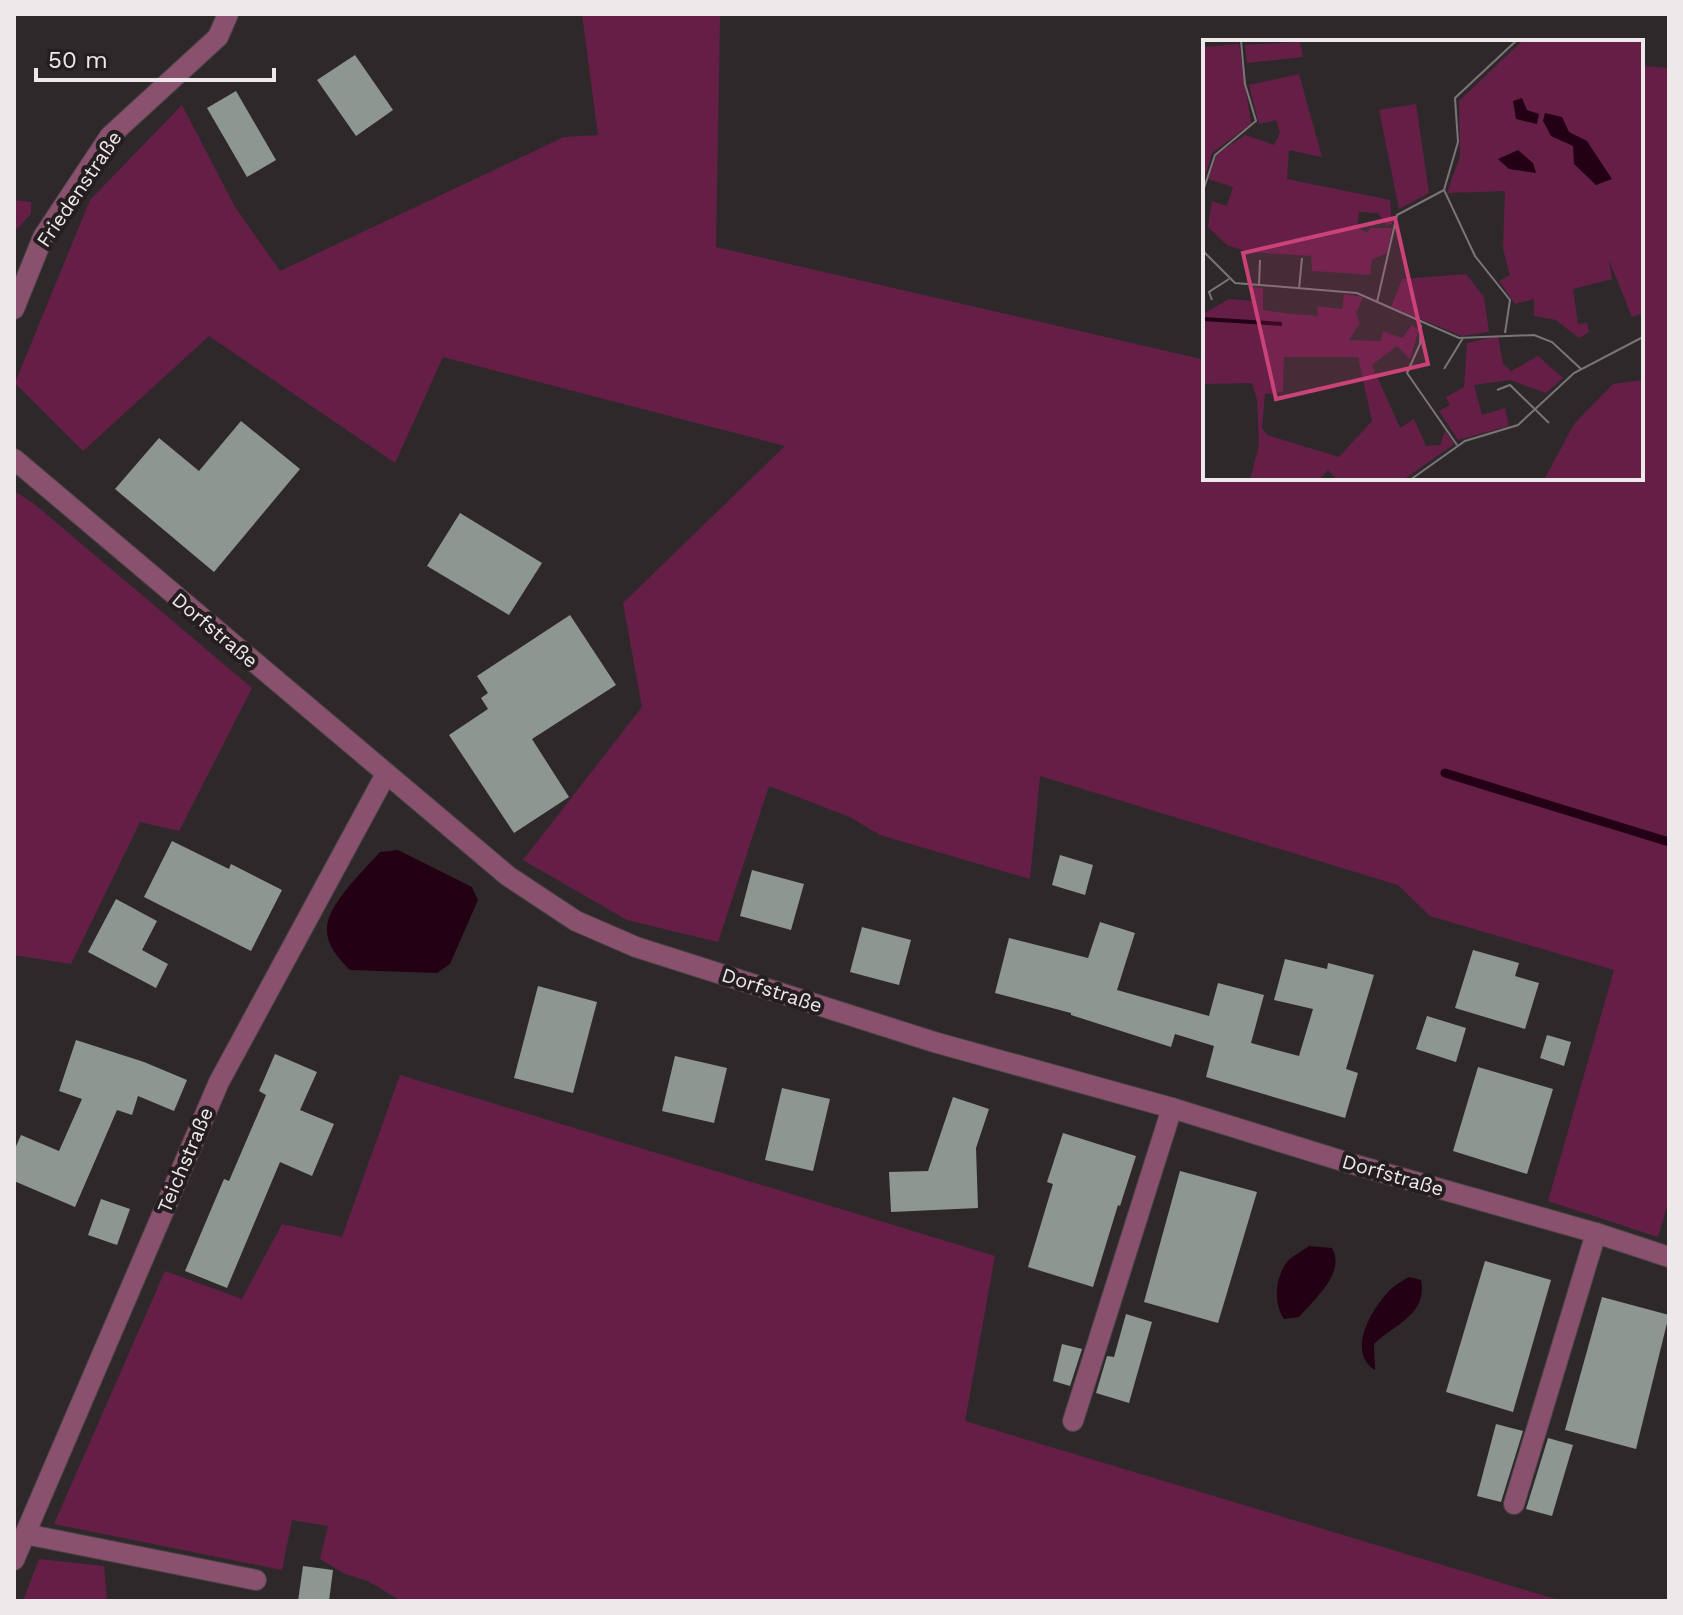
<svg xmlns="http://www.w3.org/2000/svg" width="1683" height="1615" font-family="'Work Sans',sans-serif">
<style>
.green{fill:#651f47}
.water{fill:#240014}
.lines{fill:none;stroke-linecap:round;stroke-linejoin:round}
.stream{stroke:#240014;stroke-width:9}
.building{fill:#8e9691}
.minor-casing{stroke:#4a4346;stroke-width:22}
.minor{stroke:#89516d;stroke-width:20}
.labels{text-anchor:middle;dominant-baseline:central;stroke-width:8;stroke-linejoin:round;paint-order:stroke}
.street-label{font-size:20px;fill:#ede8ea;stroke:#251e21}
.inset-river{fill:none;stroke:#240014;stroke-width:4}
.inset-road{fill:none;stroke:#7b7577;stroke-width:2}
.view{fill:#cb4278;fill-opacity:0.15;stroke:#cb4278;stroke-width:4}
.inset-edge{fill:none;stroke:#ede8ea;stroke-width:4}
</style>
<rect width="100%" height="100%" fill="#2f282b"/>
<g class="green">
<path d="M 582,14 L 720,14 L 716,247 L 1205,360 L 1205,478 L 1641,478 L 1641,66 L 1669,68 L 1669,1200 L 1658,1237 L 1548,1201 L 1614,970 L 1430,916 L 1398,885 L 1040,776 L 1030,879 L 880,835 L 850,817 L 769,786 L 718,942 L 627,920 L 523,860 L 642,707 L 623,603 L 785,446 L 443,357 L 395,463 L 209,336 L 83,451 L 15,383 L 90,200 L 182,105 L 235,207 L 280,271 L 564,137 L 598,135 Z"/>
<path d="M 14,200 L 31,202 L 31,214 L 14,232 Z"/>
<path d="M 14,491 L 33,503 L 252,688 L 179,831 L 140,822 L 71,964 L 14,955 Z"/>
<path d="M 400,1075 L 995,1256 L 965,1421 L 1562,1601 L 401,1601 L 368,1581 L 345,1574 L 320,1559 L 328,1526 L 292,1520 L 282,1570 L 54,1524 L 165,1271 L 242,1299 L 282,1224 L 342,1237 Z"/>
<path d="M 39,1559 L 104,1566 L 107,1601 L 23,1601 Z"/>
</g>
<g class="water">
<path d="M 398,850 L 472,887 L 478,900 L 450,964 L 437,973 L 350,970 C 339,959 326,945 327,928 C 327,905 365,869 380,852 Z"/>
<path d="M 1309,1246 L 1332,1248 C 1346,1272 1315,1299 1299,1317 L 1284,1319 C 1273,1303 1275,1278 1287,1262 C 1292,1256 1302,1251 1309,1246 Z"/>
<path d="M 1409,1277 L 1421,1280 C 1428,1314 1395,1324 1374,1344 L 1375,1370 C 1347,1352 1370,1312 1388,1292 C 1393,1286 1402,1281 1409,1277 Z"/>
</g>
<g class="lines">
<path class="stream" d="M 1445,773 L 1669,842"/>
</g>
<g class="building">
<path d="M 355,55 L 393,110 L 356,136 L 317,80 Z"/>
<path d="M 236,91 L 276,160 L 247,177 L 207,108 Z"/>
<path d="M 241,421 L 300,469 L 214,572 L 115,489 L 159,438 L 199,471 Z"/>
<path d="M 460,513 L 542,563 L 509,615 L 427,566 Z"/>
<path d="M 570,615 L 616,685 L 532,739 L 569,797 L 514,833 L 449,735 L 488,709 L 481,698 L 488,693 L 477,676 Z"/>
<path d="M 172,841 L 229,869 L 231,864 L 282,890 L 251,951 L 144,897 Z"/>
<path d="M 1060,855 L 1093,865 L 1085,895 L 1052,885 Z"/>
<path d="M 752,870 L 804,884 L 791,930 L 740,916 Z"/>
<path d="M 116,899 L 157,921 L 142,950 L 168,964 L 156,988 L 88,952 Z"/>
<path d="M 1100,922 L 1135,933 L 1117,990 L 1209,1016 L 1218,983 L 1264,995 L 1251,1043 L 1299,1056 L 1313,1009 L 1274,1000 L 1285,959 L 1327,969 L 1328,963 L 1374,975 L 1346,1069 L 1358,1073 L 1345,1118 L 1206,1077 L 1214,1046 L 1175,1034 L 1171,1047 L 1071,1015 L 1071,1013 L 995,993 L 1009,938 L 1088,958 Z"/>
<path d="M 862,927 L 911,940 L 899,985 L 850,972 Z"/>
<path d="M 1473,950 L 1519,963 L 1515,976 L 1539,983 L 1525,1029 L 1455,1008 Z"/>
<path d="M 538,986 L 597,1002 L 573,1093 L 514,1078 Z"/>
<path d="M 1427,1016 L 1466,1028 L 1456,1062 L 1416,1049 Z"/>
<path d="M 1547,1035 L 1571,1042 L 1564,1066 L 1540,1058 Z"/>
<path d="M 76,1040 L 144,1062 L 187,1080 L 174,1111 L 138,1096 L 132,1115 L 117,1110 L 75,1207 L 14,1181 L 14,1151 L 21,1135 L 59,1151 L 82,1099 L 59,1091 Z"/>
<path d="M 275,1054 L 317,1072 L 300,1110 L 334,1124 L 312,1176 L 280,1162 L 227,1288 L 185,1271 L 224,1179 L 229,1181 L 266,1095 L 259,1091 Z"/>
<path d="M 675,1056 L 727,1068 L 714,1123 L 662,1111 Z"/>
<path d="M 1478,1067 L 1553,1089 L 1527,1174 L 1453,1151 Z"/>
<path d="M 782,1088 L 830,1099 L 813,1171 L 765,1160 Z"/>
<path d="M 953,1097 L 989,1109 L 976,1148 L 978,1208 L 891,1212 L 889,1172 L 928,1171 Z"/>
<path d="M 1063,1133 L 1136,1156 L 1120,1206 L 1118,1205 L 1093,1287 L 1028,1267 L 1053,1184 L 1047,1182 Z"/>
<path d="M 1180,1171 L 1257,1192 L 1218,1323 L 1144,1302 Z"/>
<path d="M 101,1199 L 130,1209 L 117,1245 L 88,1235 Z"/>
<path d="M 1485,1261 L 1551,1280 L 1513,1412 L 1446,1392 Z"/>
<path d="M 1602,1297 L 1669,1315 L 1636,1449 L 1565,1430 Z"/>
<path d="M 1126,1314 L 1152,1322 L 1129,1403 L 1096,1393 L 1107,1356 L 1114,1357 Z"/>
<path d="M 1062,1344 L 1082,1349 L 1070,1386 L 1053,1381 Z"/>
<path d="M 1496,1424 L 1523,1431 L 1501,1502 L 1477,1496 Z"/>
<path d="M 1548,1438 L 1573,1445 L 1552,1516 L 1526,1509 Z"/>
<path d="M 303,1566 L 333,1570 L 329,1601 L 298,1601 Z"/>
</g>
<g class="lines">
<defs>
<g id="minor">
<path d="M 14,309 L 43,237 L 110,136 L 218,37 L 228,14"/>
<path d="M 14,459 L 508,876 L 576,921 L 636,947 L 934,1042 L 1172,1108 L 1349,1163 L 1596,1233 L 1669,1257"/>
<path d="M 1073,1421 L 1172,1108"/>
<path d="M 1514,1504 L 1596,1233"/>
<path d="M 25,1534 L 256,1580"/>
<path d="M 14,1560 L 219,1082 L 386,774"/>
</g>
</defs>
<use href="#minor" class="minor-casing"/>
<use href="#minor" class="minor"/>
</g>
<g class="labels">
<g class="street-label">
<text transform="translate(79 189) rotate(-56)">Friedenstraße</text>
<text transform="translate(215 630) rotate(40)">Dorfstraße</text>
<text transform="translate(772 990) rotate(18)">Dorfstraße</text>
<text transform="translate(185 1160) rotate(-67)">Teichstraße</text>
<text transform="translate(1393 1175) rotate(16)">Dorfstraße</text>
</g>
</g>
<g transform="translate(1203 40)">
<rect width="440" height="440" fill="#2f282b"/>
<path d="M 320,0 L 440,0 L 440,280 L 437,274 L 429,277 L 406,220 L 409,239 L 370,249 L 375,284 L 384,283 L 386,292 L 376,298 L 353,280 L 331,276 L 331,259 L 312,264 L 296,241 L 307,235 L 300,209 L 302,151 L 244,153 L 257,116 L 256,61 ZM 97,2 L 100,17 L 44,23 L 42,5 ZM 36,4 L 48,84 L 9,113 L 0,144 L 0,7 ZM 96,34 L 119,117 L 86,110 L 84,139 L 187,160 L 189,184 L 183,185 L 175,173 L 156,172 L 154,187 L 164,193 L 167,188 L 189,188 L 184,213 L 169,220 L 167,235 L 109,231 L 108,216 L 45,212 L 24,205 L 5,187 L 9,161 L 24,166 L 30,147 L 5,139 L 14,114 L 42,95 L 71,105 L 77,93 L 73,80 L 56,84 L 46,45 ZM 213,64 L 226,153 L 196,169 L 176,70 ZM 263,234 L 281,257 L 286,292 L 259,296 L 188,267 L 199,239 ZM 50,247 L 60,248 L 60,270 L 81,273 L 115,276 L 114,266 L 139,269 L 141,254 L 160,257 L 153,274 L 157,283 L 146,300 L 178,301 L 180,291 L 199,298 L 209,285 L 216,290 L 207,319 L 194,306 L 169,325 L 197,388 L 211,379 L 223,406 L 237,405 L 242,391 L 251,404 L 200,440 L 134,440 L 125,430 L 116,440 L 47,440 L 56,405 L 54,360 L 49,343 L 0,344 L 0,274 L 26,259 L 49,261 ZM 81,317 L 155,317 L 169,381 L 136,417 L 64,395 L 59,388 L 62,354 L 80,352 ZM 295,296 L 300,324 L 308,331 L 335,316 L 360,338 L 343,353 L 307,340 L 271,345 L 279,375 L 302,368 L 306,386 L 255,400 L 236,371 L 247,365 L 243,357 L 261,347 L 264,303 ZM 440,340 L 440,440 L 341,440 L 371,384 L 410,344 Z" fill="#651f47" fill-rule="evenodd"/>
<path d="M 319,58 L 324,70 L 336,74 L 334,84 L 313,79 L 310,61 ZM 342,73 L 359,77 L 366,92 L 384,101 L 409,139 L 393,145 L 371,124 L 370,106 L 348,96 L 340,81 ZM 315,110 L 330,123 L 333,133 L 306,129 L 295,119 Z" fill="#240014"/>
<path class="inset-river" d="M 0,279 L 79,284"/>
<path class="inset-road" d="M 0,151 L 12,115 L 53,81 L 42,44 L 38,1M 0,211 L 32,243 L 154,253 L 256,298 L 331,295 L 349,302 L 378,329M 56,246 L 57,220M 96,249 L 99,218M 9,260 L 6,252 L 26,239M 174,262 L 194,175 L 241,150M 218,285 L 217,304 L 204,333 L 254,405M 302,293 L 307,260 L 272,216 L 241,150 L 255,102 L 252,58 L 314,0M 241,329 L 260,298M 294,350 L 307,345 L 346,383M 207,440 L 262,401 L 315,385 L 371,333 L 440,297"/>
<path class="view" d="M 192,178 L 225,324 L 73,359 L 40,213 Z"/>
<rect width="440" height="440" class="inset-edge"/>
</g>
<rect width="1683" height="1615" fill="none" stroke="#ede8ea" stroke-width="32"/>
<path d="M36 68v12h238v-12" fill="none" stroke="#ede8ea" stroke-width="4"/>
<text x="48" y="68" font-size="24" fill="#ede8ea" stroke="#251e21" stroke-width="6" paint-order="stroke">50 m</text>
</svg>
